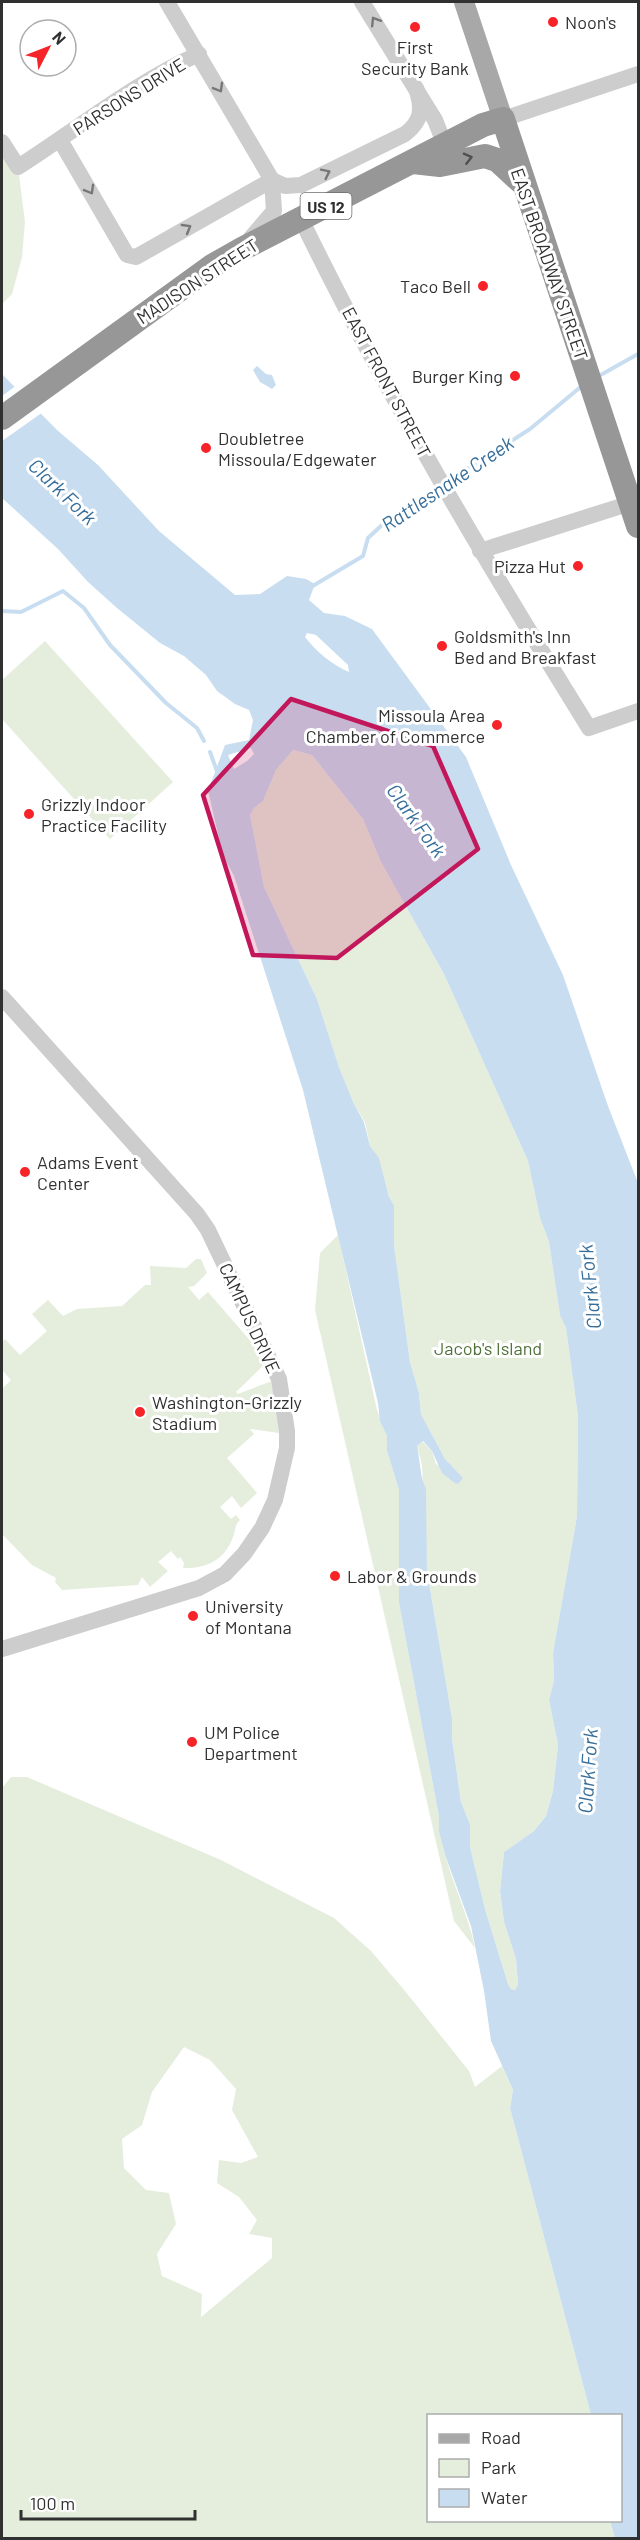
<svg xmlns="http://www.w3.org/2000/svg" width="640" height="2540" font-family="Barlow,sans-serif">
<style>
.green{fill:#e5eedd;fill-rule:evenodd}
.water{fill:#c8def0;fill-rule:evenodd}
.pier{fill:#fff}
.lines{fill:none;stroke-linecap:round;stroke-linejoin:round}
.stream{stroke:#c8def0;stroke-width:4}
.minor{stroke:#cdcdcd;stroke-width:16}
.major{stroke:#a8a8a8;stroke-width:20}
.highway{stroke:#979797;stroke-width:24}
.oneway{stroke:#777}
.oneway2{stroke:#4f4f4f}
.marked{fill:#c2185b;fill-opacity:0.2;stroke:#c2185b;stroke-width:4.5;stroke-linejoin:round}
.poi-dot{fill:#f62428;stroke:#fff;stroke-width:2}
.labels{text-anchor:middle;dominant-baseline:central;stroke-width:6;stroke-linejoin:round;paint-order:stroke}
.shield{fill:#fff;stroke:#6e6e6e;stroke-width:1.5}
.shield-label{font-size:16px;font-weight:bold;fill:#303030}
.poi-label{font-size:18px;fill:#303030;stroke:#fff;text-anchor:start}
.street-label{font-size:18px;fill:#303030;stroke:#fff}
.park-label{font-size:18px;fill:#507139;stroke:#fff}
.water-label{font-size:20px;font-style:italic;fill:#366e9b;stroke:#fff}
</style>
<rect width="100%" height="100%" fill="#fff"/>
<g class="green">
<path d="M 2,142 L 18,167 L 25,222 L 22,257 L 12,294 L 2,304 Z"/>
<path d="M 45,641 L 173,782 L 110,839 L 2,719 L 2,680 Z"/>
<path d="M 293,750 L 312,755 L 363,819 L 381,862 L 444,974 L 528,1161 L 540,1218 L 549,1242 L 560,1314 L 566,1328 L 578,1416 L 577,1516 L 553,1653 L 554,1680 L 549,1700 L 558,1745 L 553,1791 L 546,1816 L 534,1831 L 504,1852 L 500,1891 L 504,1922 L 516,1959 L 518,1986 L 515,1990 L 511,1989 L 508,1984 L 485,1909 L 470,1847 L 470,1824 L 461,1802 L 452,1737 L 452,1718 L 427,1571 L 422,1465 L 417,1446 L 422,1441 L 432,1451 L 436,1464 L 457,1473 L 445,1459 L 421,1414 L 419,1393 L 410,1362 L 394,1245 L 394,1205 L 389,1197 L 379,1159 L 370,1146 L 365,1122 L 354,1104 L 339,1067 L 317,999 L 264,887 L 250,815 L 254,808 L 263,801 L 276,770 Z"/>
<path d="M 338,1235 L 377,1410 L 387,1436 L 387,1451 L 399,1490 L 399,1603 L 439,1817 C 440,1862 466,1903 475,1948 L 454,1921 L 315,1310 L 320,1253 Z"/>
<path d="M 196,1259 L 201,1259 L 207,1273 L 194,1286 L 188,1287 L 199,1300 L 208,1292 L 268,1361 L 236,1392 L 238,1394 L 277,1379 L 279,1433 L 250,1429 L 254,1434 L 227,1458 L 257,1493 L 241,1508 L 232,1496 L 220,1507 L 231,1519 L 236,1515 L 240,1520 C 234,1526 236,1530 233,1537 C 225,1560 206,1569 183,1568 L 184,1563 L 180,1557 L 178,1559 L 171,1551 L 158,1562 L 168,1571 L 150,1587 L 142,1577 L 138,1585 L 62,1590 L 55,1582 L 56,1578 L 32,1565 L 2,1534 L 2,1389 L 11,1380 L 2,1370 L 2,1343 L 5,1339 L 20,1355 L 47,1331 L 32,1314 L 48,1300 L 63,1316 L 77,1309 L 122,1306 L 145,1285 L 151,1285 L 150,1266 L 186,1268 Z"/>
<path d="M 11,1777 L 27,1777 L 221,1860 L 334,1918 L 371,1951 L 405,1991 L 469,2071 L 475,2087 L 502,2066 L 513,2090 L 510,2108 L 591,2415 L 428,2416 L 428,2520 L 610,2521 L 615,2538 L 2,2538 L 2,1788 ZM 184,2047 L 210,2060 L 236,2089 L 232,2110 L 258,2157 L 241,2163 L 219,2160 L 217,2183 L 239,2197 L 257,2220 L 249,2234 L 272,2238 L 272,2258 L 201,2317 L 202,2294 L 162,2276 L 157,2254 L 176,2224 L 169,2193 L 146,2190 L 124,2168 L 122,2139 L 142,2125 L 152,2092 Z"/>
</g>
<g class="water">
<path d="M 257,366 L 266,374 L 272,375 L 276,385 L 272,389 L 260,382 L 253,370 Z"/>
<path d="M 2,374 L 57,430 L 98,465 L 159,531 L 235,595 L 260,594 L 287,576 L 306,579 L 315,584 L 309,600 L 324,613 L 345,616 L 372,629 L 466,757 L 511,865 L 563,975 L 608,1106 L 638,1183 L 638,2538 L 615,2538 L 610,2521 L 620,2520 L 620,2416 L 591,2415 L 510,2108 L 513,2090 L 491,2041 L 484,1991 L 471,1926 L 445,1855 L 439,1831 L 439,1817 L 399,1603 L 399,1490 L 387,1451 L 387,1436 L 380,1421 L 378,1403 L 303,1090 L 234,876 L 223,855 L 208,791 L 225,745 L 249,740 L 253,720 L 249,710 L 235,704 L 217,691 L 206,675 L 184,656 L 160,643 L 117,608 L 88,582 L 58,549 L 2,498 ZM 307,633 L 316,635 L 348,665 L 349,672 C 332,665 316,651 305,637 ZM 251,748 L 254,754 L 247,761 L 234,769 L 228,755 ZM 293,750 L 312,755 L 363,819 L 381,862 L 444,974 L 528,1161 L 540,1218 L 549,1242 L 560,1315 L 566,1328 L 578,1416 L 577,1516 L 553,1653 L 554,1680 L 549,1700 L 558,1745 L 553,1791 L 546,1816 L 534,1831 L 504,1852 L 500,1891 L 504,1922 L 516,1959 L 518,1985 L 515,1990 L 511,1989 L 508,1984 L 485,1909 L 470,1847 L 470,1824 L 461,1802 L 452,1738 L 452,1718 L 427,1571 L 426,1488 C 420,1479 420,1458 417,1446 L 423,1441 L 432,1451 L 442,1473 L 456,1484 L 459,1483 L 463,1478 L 445,1459 L 421,1414 L 419,1393 L 410,1362 L 394,1245 L 394,1205 L 389,1197 L 379,1158 L 370,1146 L 364,1122 L 354,1104 L 339,1067 L 317,999 L 264,887 L 250,815 L 254,808 L 263,801 L 276,770 Z"/>
</g>
<path class="pier" d="M 17,385 L 43,412 L 2,441 L 2,396 Z"/>
<g class="lines">
<g class="stream">
<path d="M 597,377 L 638,354"/>
<path d="M 447,482 L 530,429 L 583,385"/>
<path d="M 311,587 L 363,556 L 368,538 L 382,525 L 409,511 L 439,487"/>
<path d="M 2,611 L 21,612 L 63,591 L 84,608 L 110,645 L 166,703 L 197,728 L 204,741"/>
<path d="M 210,752 L 218,774"/>
</g>
<g class="minor">
<path d="M 167,2 L 272,180 L 274,211 L 250,239"/>
<path d="M 362,2 L 435,120 L 445,145"/>
<path d="M 503,119 L 638,74"/>
<path d="M 60,140 L 127,255 L 136,257 L 272,180"/>
<path d="M 2,142 L 18,167 C 76,130 137,81 199,54"/>
<path d="M 272,180 L 285,186 L 301,185 L 405,134 C 422,121 423,109 416,88"/>
<path d="M 301,219 C 386,394 486,562 589,728 L 638,711"/>
<path d="M 480,551 L 631,503"/>
<path d="M 2,997 L 197,1214 L 208,1230 L 279,1379 L 287,1431 L 287,1448 L 275,1500 L 262,1528 L 244,1554 L 225,1574 L 199,1588 L 2,1649"/>
</g>
<path class="major" d="M 464,2 L 503,119"/>
<g class="highway">
<path d="M 413,162 L 440,165 L 485,156 L 497,160 L 521,182"/>
<path d="M 2,418 L 212,266 L 242,249 L 483,125 L 503,119 L 638,526"/>
</g>
</g>
<defs><path id="oneway-chevron" d="M-2-3.5L2.5 0L-2 3.5" fill="none" stroke-width="1.6" stroke-linecap="round" stroke-linejoin="round" transform="scale(1.5)"/></defs>
<g class="oneway">
<use href="#oneway-chevron" transform="translate(375 21) rotate(-122)"/>
<use href="#oneway-chevron" transform="translate(219 88) rotate(60)"/>
<use href="#oneway-chevron" transform="translate(326 173) rotate(-26)"/>
<use href="#oneway-chevron" transform="translate(90 190) rotate(60)"/>
<use href="#oneway-chevron" transform="translate(187 228) rotate(-30)"/>
</g>
<use class="oneway2" href="#oneway-chevron" transform="translate(468 158) rotate(-14)"/>
<path class="marked" d="M 291,699 L 433,746 L 478,849 L 337,958 L 253,955 L 203,795 Z"/>
<g class="poi-dot">
<circle cx="553" cy="22" r="6"/>
<circle cx="415" cy="27" r="6"/>
<circle cx="483" cy="286" r="6"/>
<circle cx="515" cy="376" r="6"/>
<circle cx="206" cy="448" r="6"/>
<circle cx="578" cy="566" r="6"/>
<circle cx="442" cy="646" r="6"/>
<circle cx="497" cy="725" r="6"/>
<circle cx="29" cy="814" r="6"/>
<circle cx="25" cy="1172" r="6"/>
<circle cx="140" cy="1412" r="6"/>
<circle cx="335" cy="1576" r="6"/>
<circle cx="193" cy="1616" r="6"/>
<circle cx="192" cy="1742" r="6"/>
</g>
<g class="labels">
<rect class="shield" x="300.5" y="193" width="51" height="26" rx="4.5"/>
<g class="shield-label">
<text x="326" y="206">US 12</text>
</g>
<g class="poi-label">
<text x="565" y="22">Noon's</text>
<text x="415" y="47" text-anchor="middle">First<tspan x="415" dy="21">Security Bank</tspan></text>
<text x="471" y="286" text-anchor="end">Taco Bell</text>
<text x="503" y="376" text-anchor="end">Burger King</text>
<text x="218" y="438">Doubletree<tspan x="218" dy="21">Missoula/Edgewater</tspan></text>
<text x="566" y="566" text-anchor="end">Pizza Hut</text>
<text x="454" y="636">Goldsmith's Inn<tspan x="454" dy="21">Bed and Breakfast</tspan></text>
<text x="485" y="715" text-anchor="end">Missoula Area<tspan x="485" dy="21">Chamber of Commerce</tspan></text>
<text x="41" y="804">Grizzly Indoor<tspan x="41" dy="21">Practice Facility</tspan></text>
<text x="37" y="1162">Adams Event<tspan x="37" dy="21">Center</tspan></text>
<text x="152" y="1402">Washington-Grizzly<tspan x="152" dy="21">Stadium</tspan></text>
<text x="347" y="1576">Labor &amp; Grounds</text>
<text x="205" y="1606">University<tspan x="205" dy="21">of Montana</tspan></text>
<text x="204" y="1732">UM Police<tspan x="204" dy="21">Department</tspan></text>
</g>
<g class="street-label">
<text transform="translate(129 96) rotate(-32)">PARSONS DRIVE</text>
<text transform="translate(550 264) rotate(71)">EAST BROADWAY STREET</text>
<text transform="translate(197 281) rotate(-33)">MADISON STREET</text>
<text transform="translate(387 382) rotate(62)">EAST FRONT STREET</text>
<text transform="translate(250 1318) rotate(65)">CAMPUS DRIVE</text>
</g>
<g class="park-label">
<text x="488" y="1348">Jacob's Island</text>
</g>
<g class="water-label">
<text transform="translate(447 483) rotate(-34)">Rattlesnake Creek</text>
<text transform="translate(63 491) rotate(44)">Clark Fork</text>
<text transform="translate(417 820) rotate(54)">Clark Fork</text>
<text transform="translate(589 1287) rotate(-96)">Clark Fork</text>
<text transform="translate(587 1771) rotate(-86)">Clark Fork</text>
</g>
</g>
<rect width="640" height="2540" fill="none" stroke="#303030" stroke-width="6"/>
<rect x="427" y="2414" width="195" height="108" fill="#ffffff" stroke="#acacac" stroke-width="1.5"/>
<rect x="439" y="2434" width="30" height="9" fill="#a8a8a8" stroke="#acacac" stroke-width="1.5"/>
<text x="481" y="2444" font-size="18" fill="#303030">Road</text>
<rect x="439" y="2459" width="30" height="18" fill="#e5eedd" stroke="#acacac" stroke-width="1.5"/>
<text x="481" y="2474" font-size="18" fill="#303030">Park</text>
<rect x="439" y="2489" width="30" height="18" fill="#c8def0" stroke="#acacac" stroke-width="1.5"/>
<text x="481" y="2504" font-size="18" fill="#303030">Water</text>
<g transform="translate(48 48) rotate(48)"><circle r="28" fill="#ffffff" stroke="#acacac" stroke-width="1.5"/>
<path d="M0-4.5L10 22L0 15L-10 22Z" fill="#f62428"/>
<text y="-9" font-size="16" font-weight="bold" text-anchor="middle" fill="#303030">N</text>
</g>
<path d="M21 2510v9h174v-9" fill="none" stroke="#303030" stroke-width="3"/>
<text x="30" y="2510" font-size="18" fill="#303030" stroke="#ffffff" stroke-width="4.5" paint-order="stroke">100 m</text>
</svg>
